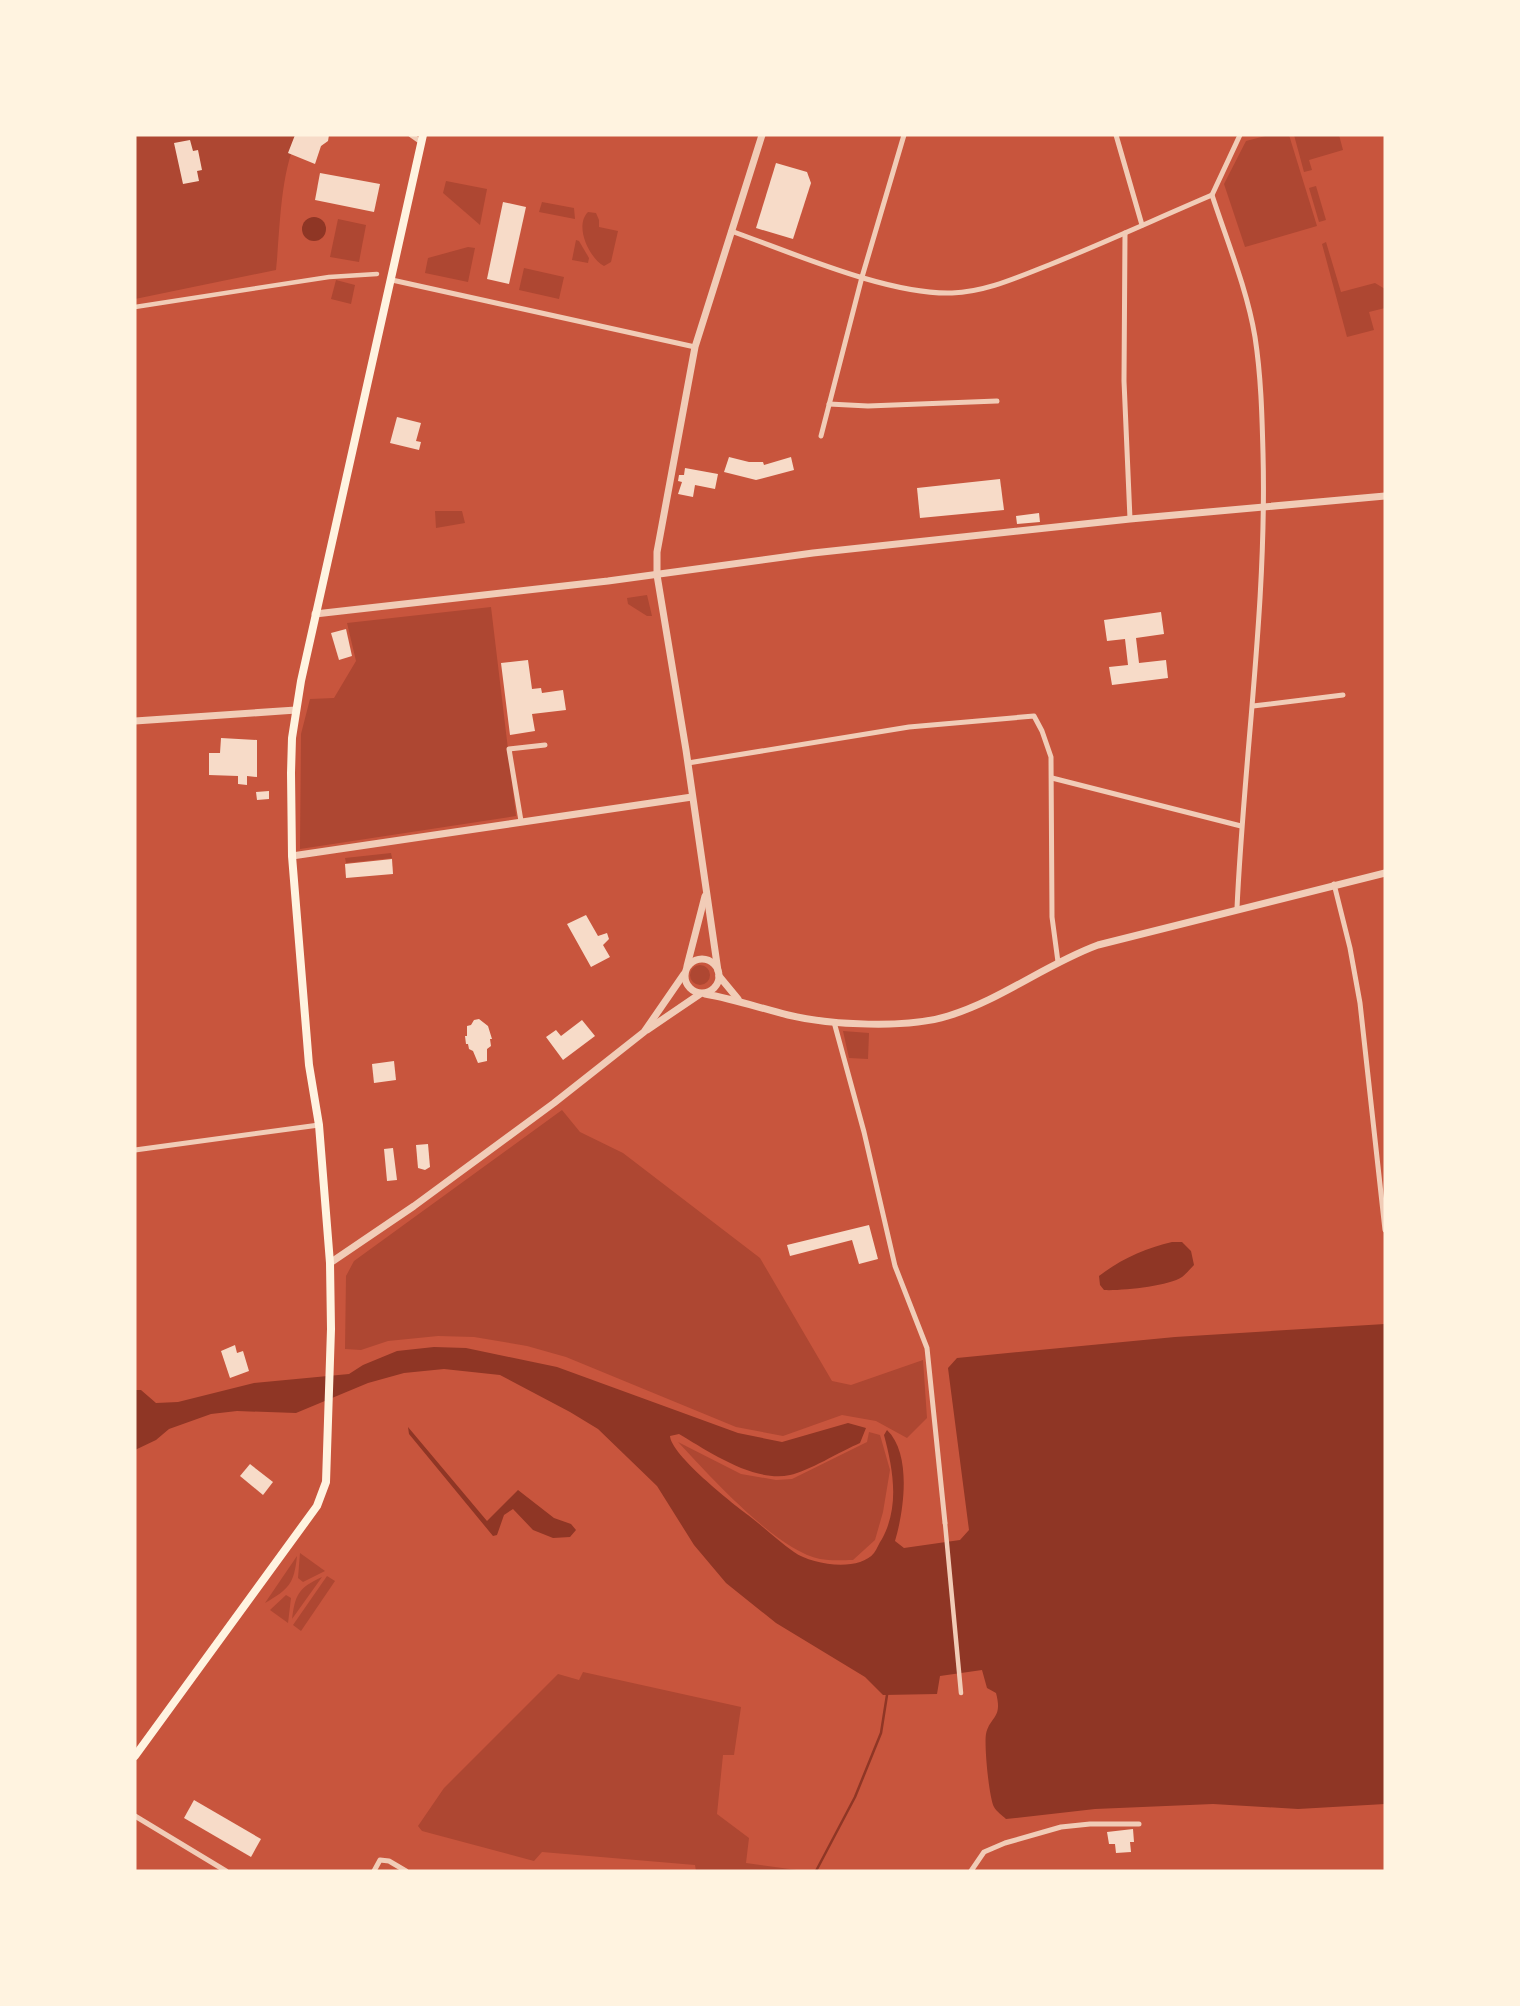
<svg xmlns="http://www.w3.org/2000/svg" width="1520" height="2006" font-family="'Fira Sans',sans-serif">
<style>
.green{fill:#ae4732}
.water{fill:#8f3625}
.lines{fill:none;stroke-linecap:round;stroke-linejoin:round}
.stream{stroke:#8f3625;stroke-width:2.5}
.building{fill:#f7dbc8}
.pedestrian{stroke:#f1ccb7;stroke-width:4.5}
.minor{stroke:#f1ccb7;stroke-width:5}
.tertiary{stroke:#f1ccb7;stroke-width:7}
.secondary{stroke:#fff3e0;stroke-width:8}
</style>
<rect width="100%" height="100%" fill="#c8553d"/>
<g class="green">
<path d="M 135,135 L 300,135 C 280,164 280,233 276,270 L 135,299 Z"/>
<path d="M 1269,135 L 1289,135 L 1317,226 L 1245,247 L 1224,184 L 1246,141 Z"/>
<path d="M 1294,135 L 1339,135 L 1343,150 L 1309,160 L 1312,170 L 1304,172 Z"/>
<path d="M 446,181 L 487,189 L 480,225 L 443,193 Z"/>
<path d="M 1316,186 L 1326,220 L 1319,222 L 1309,188 Z"/>
<path d="M 542,202 L 574,208 L 575,219 L 539,212 Z"/>
<path d="M 588,212 L 596,213 L 599,220 L 599,227 L 618,231 L 611,262 L 604,266 C 589,258 574,226 588,212 Z"/>
<path d="M 338,219 L 366,225 L 359,262 L 330,257 Z"/>
<path d="M 576,240 L 579,241 L 589,258 L 588,263 L 572,260 Z"/>
<path d="M 1326,242 L 1341,292 L 1375,283 L 1385,289 L 1385,308 L 1369,312 L 1374,330 L 1347,337 L 1322,244 Z"/>
<path d="M 468,247 L 475,248 L 468,282 L 425,273 L 428,258 Z"/>
<path d="M 524,268 L 564,277 L 559,299 L 519,290 Z"/>
<path d="M 336,280 L 355,285 L 351,304 L 331,299 Z"/>
<path d="M 435,511 L 462,511 L 465,523 L 436,528 Z"/>
<path d="M 647,595 L 652,616 L 647,616 L 628,604 L 627,598 Z"/>
<path d="M 491,607 L 516,816 L 300,849 L 301,734 L 310,699 L 334,698 L 356,661 L 347,623 Z"/>
<path d="M 391,853 L 392,858 L 346,863 L 345,858 Z"/>
<circle cx="700" cy="975" r="10"/>
<path d="M 843,1031 L 869,1033 L 868,1059 L 849,1058 Z"/>
<path d="M 562,1110 L 580,1132 L 623,1153 L 760,1258 L 832,1381 L 851,1385 L 923,1360 L 927,1418 L 907,1438 L 876,1421 L 842,1415 L 783,1436 L 736,1427 L 566,1357 L 527,1346 L 474,1337 L 438,1336 L 388,1341 L 361,1350 L 345,1349 L 346,1276 L 354,1261 Z"/>
<path d="M 869,1432 L 880,1435 L 890,1470 L 883,1512 L 875,1540 L 853,1560 C 843,1560 831,1561 820,1559 C 776,1550 709,1475 678,1442 L 741,1474 L 776,1480 L 792,1479 L 867,1442 Z"/>
<path d="M 300,1553 L 325,1571 L 303,1582 L 298,1578 Z"/>
<path d="M 297,1556 C 294,1584 289,1589 265,1603 Z"/>
<path d="M 327,1576 L 335,1581 L 301,1631 L 293,1625 Z"/>
<path d="M 322,1577 L 292,1619 L 292,1620 C 295,1595 298,1588 322,1577 Z"/>
<path d="M 286,1595 L 291,1598 L 288,1623 L 270,1610 Z"/>
<path d="M 583,1672 L 741,1707 L 734,1755 L 723,1755 L 717,1814 L 749,1838 L 746,1863 L 804,1871 L 696,1871 L 695,1865 L 542,1852 L 534,1861 L 422,1831 L 418,1826 L 444,1788 L 558,1674 L 579,1680 Z"/>
</g>
<g class="water">
<circle cx="314" cy="229" r="12"/>
<path d="M 1172,1242 L 1182,1242 L 1191,1251 L 1194,1265 C 1190,1269 1186,1274 1182,1277 C 1169,1286 1121,1291 1104,1290 L 1100,1285 L 1099,1276 C 1121,1259 1146,1248 1172,1242 Z"/>
<path d="M 1385,1324 L 1385,1804 L 1298,1809 L 1213,1804 L 1095,1809 L 1006,1819 C 1003,1816 996,1811 994,1807 C 989,1798 984,1745 986,1734 C 990,1716 1003,1719 996,1693 L 987,1688 L 982,1670 L 940,1676 L 937,1694 L 883,1695 L 865,1677 L 776,1623 L 726,1583 L 694,1545 L 657,1486 L 598,1429 L 570,1412 L 500,1375 L 444,1369 L 404,1373 L 368,1383 L 296,1413 L 237,1411 L 211,1414 L 169,1429 L 156,1440 L 135,1450 L 135,1390 L 141,1390 L 156,1403 L 178,1402 L 254,1383 L 349,1374 L 363,1365 L 397,1351 L 434,1347 L 466,1348 L 557,1367 L 738,1433 L 782,1442 L 848,1423 L 866,1428 L 860,1443 C 841,1451 807,1472 790,1475 C 754,1483 708,1451 679,1434 L 670,1436 C 671,1455 732,1503 748,1515 C 764,1527 778,1541 794,1552 C 812,1565 859,1572 874,1553 C 877,1549 879,1543 882,1539 C 900,1506 893,1469 884,1435 L 887,1430 C 912,1454 904,1511 895,1541 L 904,1548 L 960,1540 L 969,1530 L 948,1368 L 957,1358 L 1175,1337 Z"/>
<path d="M 408,1427 L 487,1521 L 518,1490 L 554,1518 L 571,1524 L 576,1530 L 570,1537 L 553,1538 L 533,1530 L 513,1509 L 504,1515 L 497,1535 L 493,1536 L 409,1434 Z"/>
</g>
<g class="lines">
<path class="stream" d="M 816,1871 L 855,1797 L 881,1733 L 887,1695"/>
</g>
<g class="building">
<path d="M 295,135 L 329,135 L 328,141 L 321,146 L 315,164 L 288,153 Z"/>
<path d="M 190,140 L 193,151 L 198,150 L 202,170 L 197,171 L 199,181 L 183,184 L 174,143 Z"/>
<path d="M 776,163 L 807,172 L 811,183 L 793,239 L 756,228 Z"/>
<path d="M 320,173 L 380,184 L 374,212 L 315,200 Z"/>
<path d="M 503,202 L 526,207 L 509,284 L 487,279 Z"/>
<path d="M 397,417 L 421,423 L 416,441 L 421,442 L 419,450 L 390,443 Z"/>
<path d="M 729,457 L 749,462 L 763,462 L 764,465 L 791,457 L 794,470 L 756,480 L 724,472 Z"/>
<path d="M 685,468 L 718,474 L 715,489 L 695,485 L 693,497 L 678,494 L 682,482 L 678,481 L 679,475 L 684,475 Z"/>
<path d="M 1000,479 L 1004,510 L 920,518 L 917,488 Z"/>
<path d="M 1039,513 L 1040,522 L 1017,524 L 1016,516 Z"/>
<path d="M 1161,612 L 1164,634 L 1136,638 L 1139,663 L 1166,660 L 1168,678 L 1112,685 L 1109,667 L 1128,665 L 1125,639 L 1107,641 L 1104,620 Z"/>
<path d="M 346,629 L 352,656 L 339,660 L 331,633 Z"/>
<path d="M 528,660 L 532,689 L 541,688 L 542,693 L 563,690 L 566,710 L 532,714 L 535,731 L 510,735 L 501,663 Z"/>
<path d="M 221,738 L 257,740 L 257,777 L 247,776 L 247,785 L 238,784 L 238,776 L 209,775 L 209,753 L 220,753 Z"/>
<path d="M 269,791 L 269,799 L 257,800 L 256,792 Z"/>
<path d="M 392,859 L 393,874 L 346,878 L 345,864 Z"/>
<path d="M 586,915 L 598,936 L 607,933 L 609,939 L 603,945 L 610,957 L 591,967 L 567,924 Z"/>
<path d="M 479,1019 L 488,1026 L 492,1039 L 490,1039 L 491,1046 L 487,1049 L 487,1061 L 478,1063 L 473,1051 L 469,1049 L 468,1044 L 466,1044 L 465,1036 L 467,1036 L 467,1026 L 471,1025 L 474,1020 Z"/>
<path d="M 582,1020 L 595,1036 L 563,1060 L 546,1037 L 556,1030 L 561,1036 Z"/>
<path d="M 394,1061 L 396,1080 L 374,1083 L 372,1064 Z"/>
<path d="M 428,1144 L 430,1167 L 425,1170 L 418,1168 L 416,1145 Z"/>
<path d="M 393,1148 L 397,1180 L 387,1181 L 384,1149 Z"/>
<path d="M 869,1225 L 878,1259 L 859,1264 L 852,1240 L 790,1256 L 787,1245 Z"/>
<path d="M 235,1345 L 237,1353 L 243,1351 L 249,1371 L 230,1378 L 221,1351 Z"/>
<path d="M 250,1464 L 273,1482 L 263,1495 L 240,1476 Z"/>
<path d="M 194,1800 L 261,1839 L 251,1857 L 184,1818 Z"/>
<path d="M 1133,1829 L 1134,1842 L 1130,1842 L 1131,1852 L 1116,1853 L 1115,1844 L 1109,1844 L 1107,1832 Z"/>
</g>
<g class="lines">
<g class="pedestrian">
<path d="M 135,307 L 329,277 L 377,274"/>
<path d="M 945,1523 L 961,1693"/>
</g>
<g class="minor">
<path d="M 411,135 L 421,142"/>
<path d="M 1116,135 L 1142,225"/>
<path d="M 1212,195 C 1227,241 1247,289 1255,337 C 1261,376 1262,414 1263,453 C 1267,606 1244,756 1237,908"/>
<path d="M 731,231 C 793,253 888,295 952,293 C 986,292 1018,277 1049,265 C 1104,243 1158,218 1212,195 L 1240,135"/>
<path d="M 1125,233 L 1124,381 L 1130,519"/>
<path d="M 392,280 L 695,347"/>
<path d="M 829,404 L 868,406 L 997,401"/>
<path d="M 821,436 L 862,277 L 904,135"/>
<path d="M 1253,706 L 1343,695"/>
<path d="M 688,763 L 909,727 L 1034,716 L 1042,731 L 1051,757 L 1052,917 L 1058,962"/>
<path d="M 1052,778 L 1241,826"/>
<path d="M 521,821 L 509,749 L 545,745"/>
<path d="M 1334,884 L 1350,948 L 1360,1003 L 1385,1230"/>
<path d="M 834,1022 L 864,1132 L 895,1266 L 927,1348 L 945,1523"/>
<path d="M 135,1150 L 319,1125"/>
<path d="M 135,1816 L 226,1871"/>
<path d="M 374,1871 L 380,1860 L 389,1861 L 406,1871"/>
<path d="M 971,1871 L 984,1852 L 1005,1843 L 1061,1827 L 1090,1824 L 1139,1824"/>
</g>
<g class="tertiary">
<path d="M 315,614 L 608,581 L 813,553 L 1130,519 L 1385,496"/>
<path d="M 135,721 L 296,710"/>
<path d="M 292,856 L 692,797"/>
<circle cx="702" cy="976" r="17"/>
<path d="M 687,966 L 705,896"/>
<path d="M 718,971 L 686,750 L 657,575 L 657,552 L 695,347 L 762,135"/>
<path d="M 719,976 L 738,999"/>
<path d="M 705,994 C 734,999 760,1008 788,1015 C 830,1025 907,1029 948,1016 C 1001,1000 1046,964 1098,945 L 1385,873"/>
<path d="M 647,1030 L 700,994"/>
<path d="M 330,1263 L 414,1206 L 554,1103 L 644,1032 L 684,974"/>
</g>
<path class="secondary" d="M 135,1756 L 317,1506 L 326,1482 L 331,1329 L 330,1263 L 319,1125 L 309,1065 L 292,856 L 291,773 L 292,738 L 301,681 L 423,135"/>
</g>
<rect width="1520" height="2006" fill="none" stroke="#fff3e0" stroke-width="273"/>
</svg>
